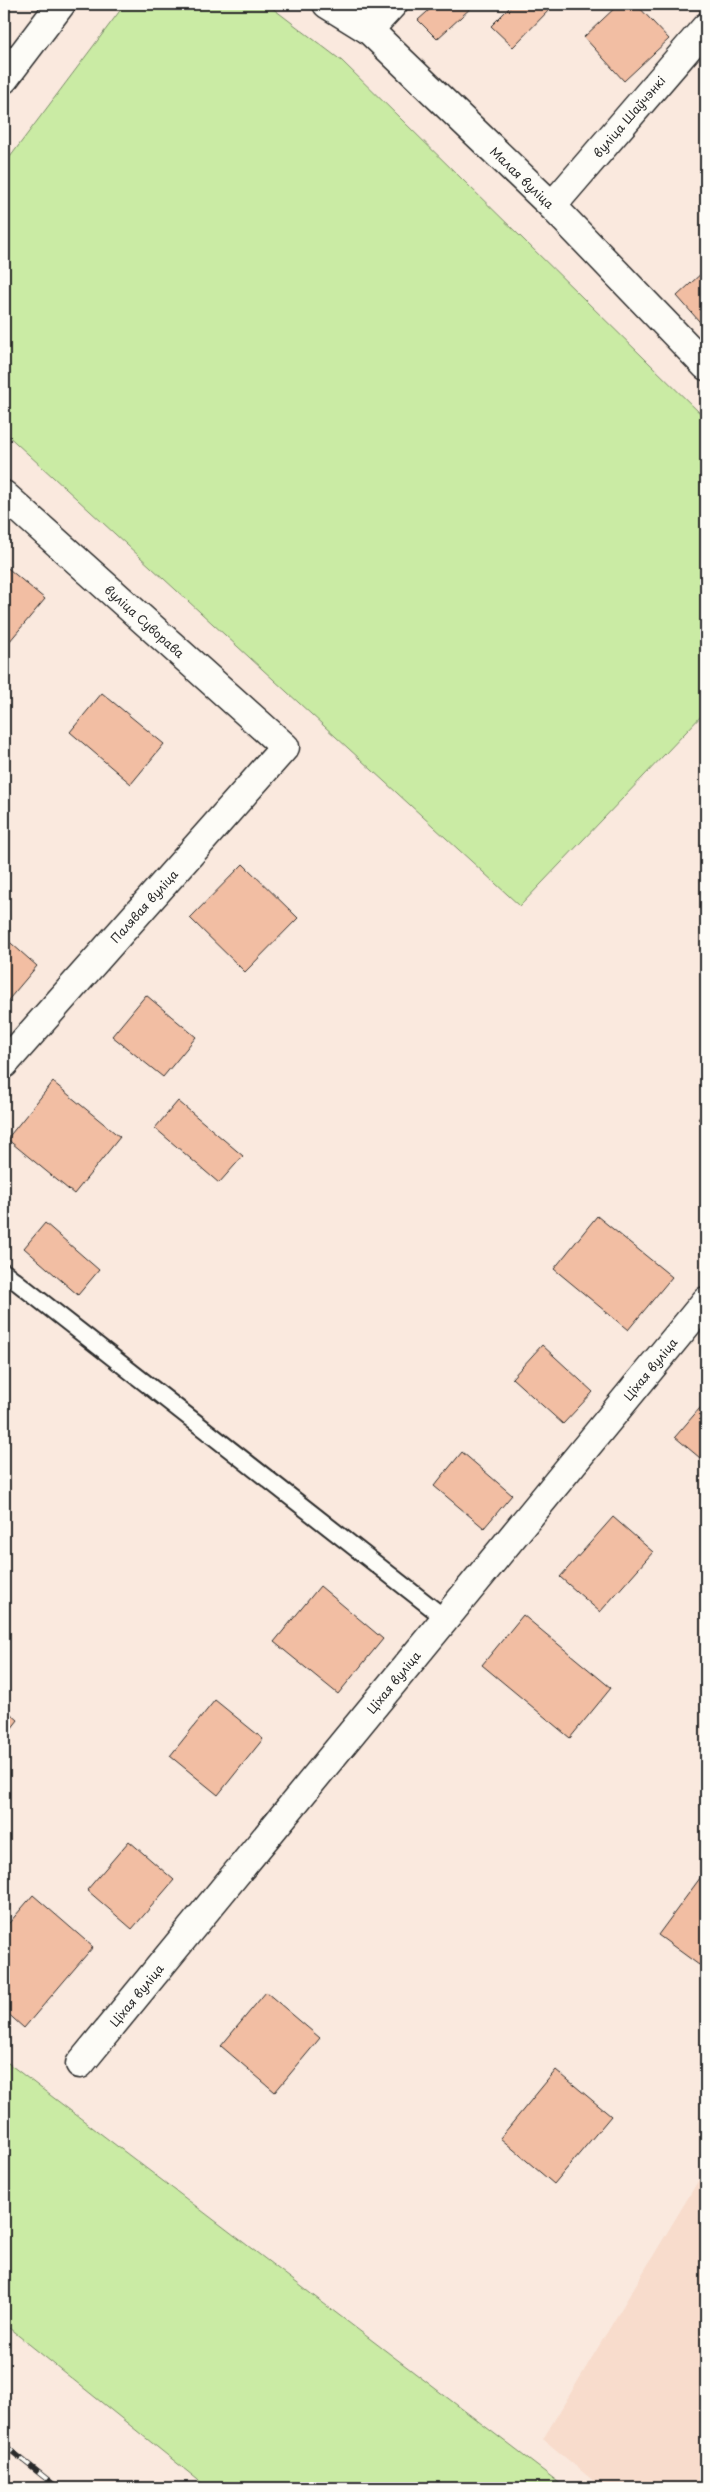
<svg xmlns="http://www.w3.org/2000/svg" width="710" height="2492" font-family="'Playpen Sans',sans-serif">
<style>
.built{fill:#f8dccc}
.green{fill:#caeba4;stroke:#7a8b68}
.building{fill:#f2bea3;stroke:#2b2b2b}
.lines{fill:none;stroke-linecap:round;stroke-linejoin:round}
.lane-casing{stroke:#2b2b2b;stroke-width:20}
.street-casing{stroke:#2b2b2b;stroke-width:31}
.lane{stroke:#fdfcf7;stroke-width:16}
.street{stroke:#fdfcf7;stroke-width:28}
.rail-casing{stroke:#2b2b2b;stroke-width:5.5}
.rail{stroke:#fdfcf7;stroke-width:4;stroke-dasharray:11;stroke-linecap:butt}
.labels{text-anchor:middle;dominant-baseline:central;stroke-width:4;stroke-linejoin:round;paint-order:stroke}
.street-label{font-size:12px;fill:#2b2b2b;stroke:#fdfcf7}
</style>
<rect width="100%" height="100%" fill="#fae9de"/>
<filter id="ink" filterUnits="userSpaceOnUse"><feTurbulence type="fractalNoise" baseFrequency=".02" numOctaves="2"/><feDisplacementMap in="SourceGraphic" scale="10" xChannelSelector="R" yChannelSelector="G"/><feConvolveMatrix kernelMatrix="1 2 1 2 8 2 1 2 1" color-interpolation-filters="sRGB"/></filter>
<g filter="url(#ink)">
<path class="built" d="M 706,2168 L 706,2488 L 602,2488 L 543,2439 Z"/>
<g class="green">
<path d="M 125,4 L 267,4 L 342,61 L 706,419 L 706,711 L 520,906 L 4,432 L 4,165 Z"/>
<path d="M 4,2060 L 537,2466 L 566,2488 L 208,2488 L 4,2324 Z"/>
</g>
<g class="building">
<path d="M 436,4 L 471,4 L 473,6 L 437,39 L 418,20 Z"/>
<path d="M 513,4 L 549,4 L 552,7 L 513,47 L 491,26 Z"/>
<path d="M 619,4 L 636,4 L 669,39 L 624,81 L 584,37 Z"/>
<path d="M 704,271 L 706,274 L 706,329 L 677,296 Z"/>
<path d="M 4,565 L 45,599 L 4,648 Z"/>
<path d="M 102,693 L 164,744 L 131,784 L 70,732 Z"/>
<path d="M 243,864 L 298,918 L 245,972 L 190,918 Z"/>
<path d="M 4,937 L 37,966 L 4,1005 Z"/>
<path d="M 146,995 L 196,1037 L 163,1077 L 112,1036 Z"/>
<path d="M 53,1082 L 120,1137 L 74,1194 L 7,1139 Z"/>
<path d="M 178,1101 L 243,1156 L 219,1183 L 155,1128 Z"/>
<path d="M 706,1109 L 706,1126 L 698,1119 Z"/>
<path d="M 597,1216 L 672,1277 L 628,1330 L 554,1269 Z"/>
<path d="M 45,1223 L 99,1270 L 78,1295 L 24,1248 Z"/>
<path d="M 542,1345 L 593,1392 L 563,1424 L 512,1378 Z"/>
<path d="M 706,1401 L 706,1463 L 675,1437 Z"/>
<path d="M 462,1452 L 512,1495 L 484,1528 L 434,1486 Z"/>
<path d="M 613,1517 L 653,1552 L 600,1612 L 560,1577 Z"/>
<path d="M 320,1586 L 383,1639 L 338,1694 L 274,1642 Z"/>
<path d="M 523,1615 L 611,1688 L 570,1738 L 482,1665 Z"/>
<path d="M 215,1700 L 263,1739 L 218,1795 L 170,1756 Z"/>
<path d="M 4,1708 L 18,1720 L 4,1738 Z"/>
<path d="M 129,1841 L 174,1880 L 132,1929 L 87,1890 Z"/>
<path d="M 706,1870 L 706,1956 L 699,1965 L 658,1935 Z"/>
<path d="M 33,1895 L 93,1947 L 24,2028 L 4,2010 L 4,1929 Z"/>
<path d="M 266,1992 L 320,2038 L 275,2092 L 221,2046 Z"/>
<path d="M 556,2070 L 611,2116 L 554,2184 L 500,2138 Z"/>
</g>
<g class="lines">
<defs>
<path id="lane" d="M 4,1272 L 446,1619"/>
<g id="street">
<path id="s1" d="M 327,4 L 369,30 L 552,206 L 706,366"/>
<path d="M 369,30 L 393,4"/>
<path d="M 4,79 L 61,4"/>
<path id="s2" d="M 552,206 L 706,27"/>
<path id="s3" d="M 4,495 L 285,747 L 4,1064"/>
<path id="s4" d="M 80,2064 L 706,1301"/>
</g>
</defs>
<use href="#lane" class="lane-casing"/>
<use href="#street" class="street-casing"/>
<use href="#lane" class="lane"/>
<use href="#street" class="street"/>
<defs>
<path id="rail" d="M 4,2445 L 58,2488"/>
</defs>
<use href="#rail" class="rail-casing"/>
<use href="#rail" class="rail"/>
</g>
</g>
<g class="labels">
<g class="street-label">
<text stroke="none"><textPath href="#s2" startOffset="118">вуліца Шаўчэнкі</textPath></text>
<text stroke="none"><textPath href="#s1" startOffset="262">Малая вуліца</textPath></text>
<text stroke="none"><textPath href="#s3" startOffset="189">вуліца Суворава</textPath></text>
<text transform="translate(144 906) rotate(-48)">Палявая вуліца</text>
<text stroke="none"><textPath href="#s4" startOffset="899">Ціхая вуліца</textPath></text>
<text stroke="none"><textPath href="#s4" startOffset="494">Ціхая вуліца</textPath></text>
<text stroke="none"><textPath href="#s4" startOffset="89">Ціхая вуліца</textPath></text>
</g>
</g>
<rect width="710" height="2492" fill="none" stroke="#fdfcf7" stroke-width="20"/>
<rect x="10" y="10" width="690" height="2472" fill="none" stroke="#2b2b2b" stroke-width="2" filter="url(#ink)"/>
</svg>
